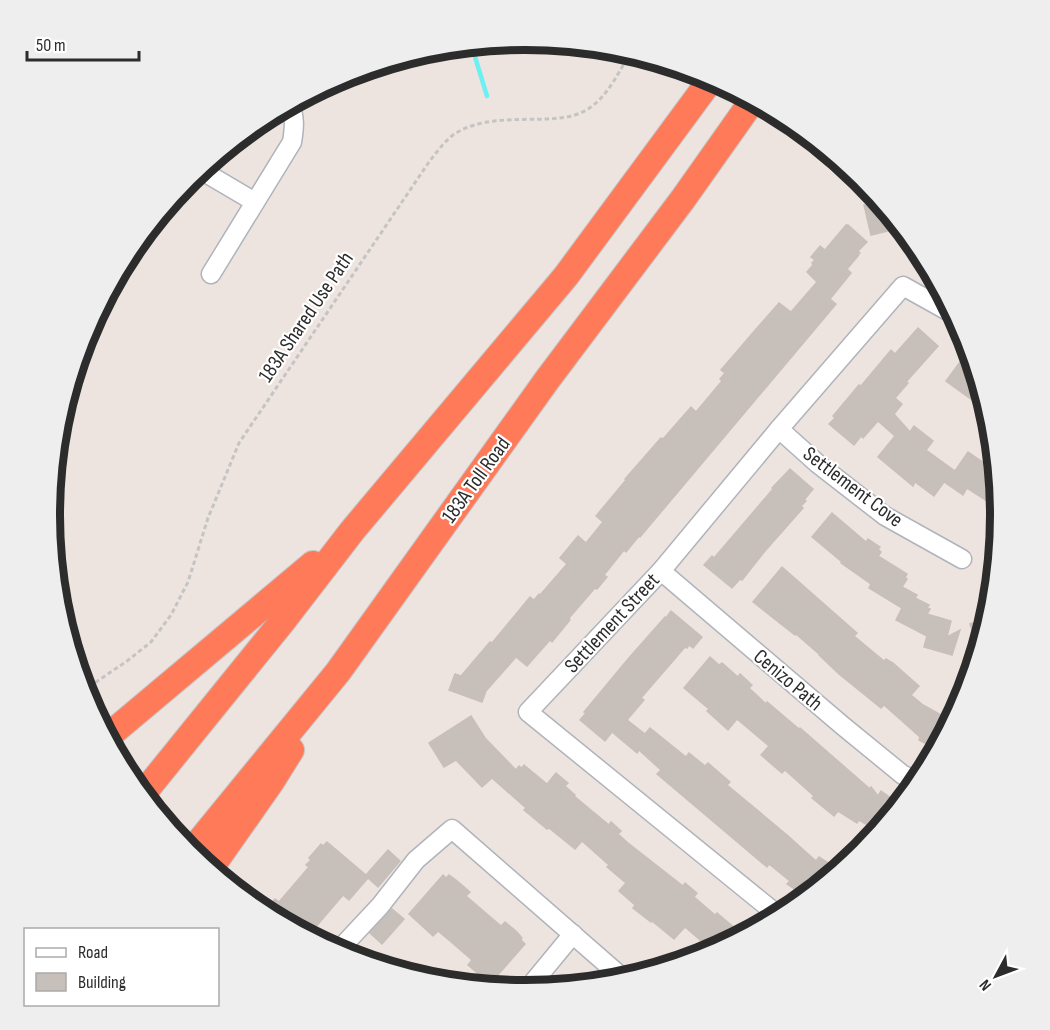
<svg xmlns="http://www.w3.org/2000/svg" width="1050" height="1030" font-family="'Sofia Sans Condensed',sans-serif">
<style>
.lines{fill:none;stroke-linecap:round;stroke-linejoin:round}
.stream{stroke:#6eeff4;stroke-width:4.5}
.building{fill:#c6bfba;stroke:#cabfb8;stroke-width:1.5}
.minor-casing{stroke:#afb4bc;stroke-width:21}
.highway-casing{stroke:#c4c4c4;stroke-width:28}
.path{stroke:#c4c4c4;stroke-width:3;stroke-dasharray:4.5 3;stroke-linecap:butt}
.minor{stroke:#fff;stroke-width:18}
.highway{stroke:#ff7a59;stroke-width:26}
.labels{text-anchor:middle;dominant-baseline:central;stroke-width:4.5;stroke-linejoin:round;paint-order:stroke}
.street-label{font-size:21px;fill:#2c2c2c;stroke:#fff}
.rim{fill:none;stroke:#2c2c2c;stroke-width:8}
</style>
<rect width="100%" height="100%" fill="#eee4df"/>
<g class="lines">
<path class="stream" d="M 471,44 L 487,96"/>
</g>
<g class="building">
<path d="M 880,201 L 899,224 L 895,225 L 896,229 L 871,235 L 864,205 Z"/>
<path d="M 846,225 L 848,225 L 867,242 L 858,251 L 860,253 L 857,256 L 858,256 L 847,269 L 851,273 L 830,299 L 836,304 L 640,537 L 639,536 L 626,552 L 624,550 L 604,575 L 607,577 L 597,589 L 595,588 L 569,618 L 570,620 L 552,642 L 550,640 L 527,666 L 516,657 L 486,691 L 482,702 L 449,690 L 455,674 L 461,676 L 490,642 L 492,643 L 530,597 L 534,600 L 539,594 L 540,595 L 567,564 L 560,558 L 578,536 L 586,543 L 603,522 L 596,516 L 626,480 L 625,479 L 661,438 L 663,439 L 691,407 L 696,412 L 722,381 L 720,379 L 725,373 L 721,370 L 757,328 L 779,303 L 791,312 L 817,282 L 807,272 L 813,265 L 812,263 L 815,260 L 811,257 L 820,246 L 825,250 Z"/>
<path d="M 918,328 L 938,346 L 906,382 L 908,383 L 895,398 L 902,404 L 894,414 L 910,432 L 914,426 L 933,441 L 926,450 L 955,471 L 968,452 L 997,472 L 1001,510 L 967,488 L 963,495 L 944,482 L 934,496 L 915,482 L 913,486 L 878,457 L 895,436 L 878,421 L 863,438 L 861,436 L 854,445 L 829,424 L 835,418 L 833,416 L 849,397 L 859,385 L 861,386 L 891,350 L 895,354 Z"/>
<path d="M 972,356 L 980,382 L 989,412 L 946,381 L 963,358 L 968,361 Z"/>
<path d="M 790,469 L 813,489 L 804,500 L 806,501 L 801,506 L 803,508 L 765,551 L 742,580 L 740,579 L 732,588 L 704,565 L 712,556 L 714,558 L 773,489 L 772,488 Z"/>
<path d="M 832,513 L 866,542 L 868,539 L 880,547 L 878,549 L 881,552 L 878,556 L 907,574 L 905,578 L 907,579 L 902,587 L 917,595 L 915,598 L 929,605 L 927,608 L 930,609 L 927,614 L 951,621 L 947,637 L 960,630 L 952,655 L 924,647 L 927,636 L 896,620 L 902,608 L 869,588 L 871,584 L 841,563 L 842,562 L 812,537 Z"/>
<path d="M 782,567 L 857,633 L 854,636 L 884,661 L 886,659 L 893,663 L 919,686 L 911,695 L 923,705 L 952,721 L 939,746 L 936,745 L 935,748 L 919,740 L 920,737 L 884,705 L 881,708 L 839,674 L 819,655 L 819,654 L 796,634 L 795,635 L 753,602 Z"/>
<path d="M 671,611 L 702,637 L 693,648 L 689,645 L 687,648 L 685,647 L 641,698 L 644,700 L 627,720 L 645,734 L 650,728 L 686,757 L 689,753 L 705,766 L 708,763 L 730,782 L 727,785 L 787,835 L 816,861 L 819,857 L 830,864 L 825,872 L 827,873 L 814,890 L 806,897 L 787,884 L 790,881 L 769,864 L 767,867 L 657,774 L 661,770 L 639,750 L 637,753 L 612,732 L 605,741 L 580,720 L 586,713 L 584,712 L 628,659 L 665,617 L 666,618 Z"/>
<path d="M 989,617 L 979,649 L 970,624 Z"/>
<path d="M 710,657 L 719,665 L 722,663 L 738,677 L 740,674 L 752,685 L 749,688 L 766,704 L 767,702 L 799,729 L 800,728 L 870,789 L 871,787 L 878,796 L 881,791 L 895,801 L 876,830 L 859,820 L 857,823 L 838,811 L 834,816 L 812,798 L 814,796 L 785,770 L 782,773 L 761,755 L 769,746 L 737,719 L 728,730 L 707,711 L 709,709 L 684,688 Z"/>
<path d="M 471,716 L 485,738 L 516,770 L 519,766 L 522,768 L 524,765 L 547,784 L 556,773 L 568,783 L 565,786 L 575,795 L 574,796 L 609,825 L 611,822 L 621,831 L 618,834 L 628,843 L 683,886 L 685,883 L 697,893 L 694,897 L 715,915 L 717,913 L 743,935 L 713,951 L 685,927 L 674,939 L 652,921 L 651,922 L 633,908 L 635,905 L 619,891 L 626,883 L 607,867 L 609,865 L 582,841 L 575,849 L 549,828 L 547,829 L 524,810 L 526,808 L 492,778 L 482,787 L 456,760 L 444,767 L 429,743 Z"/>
<path d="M 327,842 L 366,875 L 388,850 L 400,861 L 378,887 L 368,878 L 349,900 L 343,895 L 308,936 L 264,912 L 275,899 L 279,902 L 309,867 L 306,865 L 311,860 L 309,858 L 321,844 L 323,846 Z"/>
<path d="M 443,875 L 446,878 L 449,875 L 456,880 L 470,892 L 466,896 L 501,926 L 505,922 L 517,932 L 522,938 L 521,940 L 525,944 L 490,984 L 468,965 L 472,960 L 450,941 L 438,931 L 433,936 L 409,914 Z"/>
<path d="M 392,909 L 404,919 L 382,944 L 370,933 Z"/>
</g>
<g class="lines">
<defs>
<g id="minor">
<path d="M 199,169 L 255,202"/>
<path d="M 211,274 L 292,142 C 294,130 296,116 289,104"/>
<path d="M 779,429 L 818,464 L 885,516 L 962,559"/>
<path d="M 661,571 L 843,726 L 903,775 L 919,781"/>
<path d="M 56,591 L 59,601 L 58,608"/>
<path d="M 779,916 L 528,712 L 661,571 L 779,429 L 903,286 L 955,315"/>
<path d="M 337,952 L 380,906 L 416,860 L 452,829 L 625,980"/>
<path d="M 526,991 L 573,934"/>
</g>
<g id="highway">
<path d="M 107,737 L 313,564"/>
<path d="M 142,795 L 282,622 L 352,531 L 566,276 L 712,78"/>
<path d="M 190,853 L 338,672 L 547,380 L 683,199 L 753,100"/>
<path d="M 210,869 L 271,782 L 291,750"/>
</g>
</defs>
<use href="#minor" class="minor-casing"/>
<use href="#highway" class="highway-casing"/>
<path class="path" d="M 83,691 L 127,661 L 151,642 L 171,615 L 188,582 L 208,518 L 239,443 L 429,162 C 436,153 443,143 453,135 C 479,117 516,120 547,119 C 563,118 577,117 591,107 C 609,94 619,71 631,52"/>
<use href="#minor" class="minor"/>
<use href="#highway" class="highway"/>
</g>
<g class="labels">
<g class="street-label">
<text transform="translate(306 317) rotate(-56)">183A Shared Use Path</text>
<text transform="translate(476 480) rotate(-54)">183A Toll Road</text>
<text transform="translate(853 487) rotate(37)">Settlement Cove</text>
<text transform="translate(612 623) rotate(-47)">Settlement Street</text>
<text transform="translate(788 680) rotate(40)">Cenizo Path</text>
</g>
</g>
<path d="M0 0H1050V1030H0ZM60 515a465 465 0 1 1 930 0a465 465 0 1 1-930 0Z" fill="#eee" fill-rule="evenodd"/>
<path class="rim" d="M60 515a465 465 0 1 1 930 0a465 465 0 1 1-930 0Z"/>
<rect x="24" y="928" width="195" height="78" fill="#ffffff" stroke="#ababab" stroke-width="1.5"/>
<rect x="36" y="948" width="30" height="9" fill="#ffffff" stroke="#ababab" stroke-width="1.5"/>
<text x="78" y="958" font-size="18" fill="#2c2c2c">Road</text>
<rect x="36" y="973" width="30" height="18" fill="#c6bfba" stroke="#ababab" stroke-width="1.5"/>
<text x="78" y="988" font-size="18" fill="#2c2c2c">Building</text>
<g transform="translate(996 976) rotate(229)" stroke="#ffffff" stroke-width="4.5" paint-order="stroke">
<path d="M0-4.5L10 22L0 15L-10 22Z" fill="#2c2c2c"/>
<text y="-9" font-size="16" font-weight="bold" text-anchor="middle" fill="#2c2c2c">N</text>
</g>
<path d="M27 51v9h112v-9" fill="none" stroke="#2c2c2c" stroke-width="3"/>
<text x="36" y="51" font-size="18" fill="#2c2c2c" stroke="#ffffff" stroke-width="4.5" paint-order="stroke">50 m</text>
</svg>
